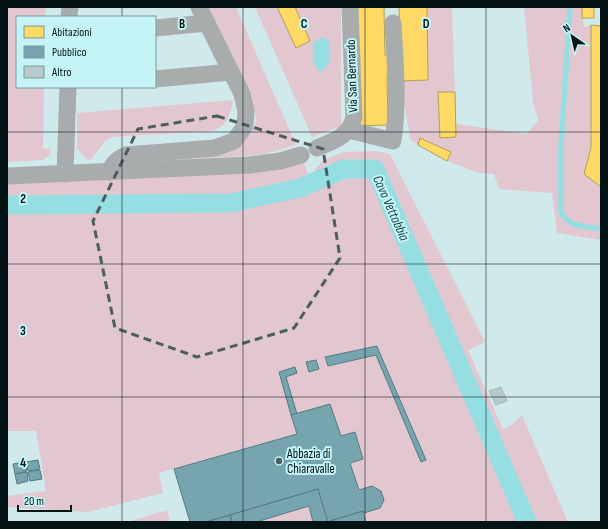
<svg xmlns="http://www.w3.org/2000/svg" width="608" height="529" font-family="'Sofia Sans Condensed',sans-serif">
<style>
.green{fill:#e2c7d1;fill-rule:evenodd}
.water{fill:#95dfe3}
.homes{fill:#ffd966;stroke:#b49e4e}
.public{fill:#76a5af;stroke:#547a81}
.lines{fill:none;stroke-linecap:round;stroke-linejoin:round}
.stream{stroke:#95dfe3;stroke-width:5.5}
.canal{stroke:#95dfe3;stroke-width:19}
.building{fill:#b6cacb;stroke:#a3b8b9}
.minor{stroke:#a8acad;stroke-width:17}
.marked{fill:none;stroke:#4b5f60;stroke-width:3;stroke-dasharray:8 5;stroke-linejoin:round}
.grid{fill:none;stroke:#041415;stroke-width:1;stroke-opacity:0.55}
.poi-dot{fill:#4b5f60;stroke:#c5f4f6;stroke-width:1.5}
.labels{text-anchor:middle;dominant-baseline:central;stroke-width:4;stroke-linejoin:round;paint-order:stroke}
.street-label{font-size:13px;fill:#041415;stroke:#c5f4f6}
.poi-label{font-size:13px;fill:#041415;stroke:#c5f4f6;text-anchor:start}
.water-label{font-size:14px;font-style:italic;fill:#1b4749;stroke:#c5f4f6}
.grid-label{font-size:13px;text-anchor:middle;font-weight:bold;fill:#041415;stroke:#c5f4f6;stroke-width:4;stroke-linejoin:round;paint-order:stroke}
</style>
<rect width="100%" height="100%" fill="#d0eaeb"/>
<g class="green">
<path d="M 7,7 L 46,7 L 45,17 L 17,17 L 17,87 L 44,87 L 43,149 L 50,148 L 50,155 L 43,160 L 7,162 Z"/>
<path d="M 207,7 L 236,7 L 296,145 L 261,155 L 128,163 L 243,140 C 250,135 255,129 256,120 C 258,103 216,26 207,7 Z"/>
<path d="M 255,7 L 277,7 L 296,48 L 310,41 L 295,7 L 341,7 L 341,126 L 312,137 Z"/>
<path d="M 427,7 L 452,7 L 455,92 L 438,92 L 440,138 L 456,137 L 456,124 L 527,134 L 538,120 L 533,102 L 524,7 L 582,7 L 584,27 L 591,25 L 591,148 L 584,174 L 601,187 L 601,240 L 557,233 L 552,193 L 499,189 L 494,174 L 479,173 L 447,161 L 450,152 L 420,139 L 418,145 L 410,139 L 401,81 L 428,80 Z"/>
<path d="M 233,100 C 230,116 228,125 213,131 L 112,137 L 105,141 L 91,160 L 86,159 L 77,148 L 77,113 Z"/>
<path d="M 376,151 L 390,154 L 485,342 L 468,350 L 503,429 L 513,424 L 522,415 L 568,522 L 366,522 L 364,513 L 380,508 L 384,500 L 381,491 L 372,486 L 359,490 L 350,463 L 363,459 L 355,432 L 341,436 L 330,404 L 297,434 L 159,473 L 163,493 L 88,512 L 7,507 L 7,496 L 46,491 L 36,431 L 7,431 L 7,184 L 303,160 L 309,177 L 323,160 L 344,152 ZM 377,346 L 426,460 L 421,462 L 376,355 L 329,366 L 325,357 Z"/>
<path d="M 309,506 L 313,522 L 256,522 Z"/>
<path d="M 167,510 L 170,522 L 127,522 Z"/>
</g>
<path class="water" d="M 322,37 L 330,42 L 330,62 L 320,73 L 313,62 L 313,43 Z"/>
<g class="homes">
<path d="M 277,7 L 295,7 L 310,41 L 296,48 Z"/>
<path d="M 356,7 L 384,7 L 385,55 L 393,55 L 393,74 L 387,74 L 388,125 L 359,126 Z"/>
<path d="M 399,7 L 427,7 L 428,80 L 401,81 Z"/>
<rect x="582" y="7" width="12" height="11"/>
<path d="M 591,25 L 601,26 L 601,187 L 584,174 L 591,148 Z"/>
<path d="M 438,92 L 455,92 L 456,137 L 440,138 Z"/>
<path d="M 420,138 L 451,152 L 447,161 L 418,145 Z"/>
</g>
<g class="public">
<path d="M 377,346 L 378,349 L 426,460 L 421,462 L 376,355 L 328,366 L 325,357 Z"/>
<path d="M 316,360 L 319,369 L 309,372 L 306,362 Z"/>
<path d="M 295,367 L 297,373 L 286,377 L 297,414 L 291,415 L 279,372 Z"/>
<path d="M 330,404 L 341,436 L 355,432 L 363,459 L 350,463 L 359,490 L 372,486 L 381,491 L 384,500 L 380,508 L 364,513 L 363,511 L 327,522 L 318,489 L 206,522 L 190,522 L 174,469 L 297,434 L 291,415 Z"/>
<path d="M 38,460 L 40,469 L 28,471 L 26,462 Z"/>
<path d="M 25,462 L 27,471 L 15,474 L 13,464 Z"/>
<path d="M 40,470 L 42,479 L 30,481 L 28,472 Z"/>
<path d="M 27,472 L 28,481 L 17,484 L 15,474 Z"/>
<path d="M 318,489 L 328,522 L 313,522 L 309,506 L 256,522 L 232,522 L 230,515 Z"/>
<path d="M 363,511 L 366,522 L 327,522 Z"/>
<path d="M 230,515 L 232,522 L 206,522 Z"/>
</g>
<g class="lines">
<path class="stream" d="M 570,7 L 561,146 L 561,212 C 569,228 585,226 601,229"/>
<path class="canal" d="M 7,205 L 230,203 L 300,188 L 344,169 L 375,169 L 527,522"/>
</g>
<path class="building" d="M 501,387 L 507,401 L 496,405 L 489,391 Z"/>
<g class="lines">
<g class="minor">
<path d="M 69,17 L 70,7"/>
<path d="M 155,28 L 207,23"/>
<path d="M 155,79 L 231,72"/>
<path d="M 349,130 L 393,141 C 399,102 395,62 393,23"/>
<path d="M 317,148 C 333,141 350,136 354,117 L 350,7"/>
<path d="M 110,172 C 112,163 118,159 126,155 L 215,148 L 234,141 L 245,126 L 246,111 L 242,94 L 199,7"/>
<path d="M 65,174 L 68,87"/>
<path d="M 7,176 L 250,165 L 280,161 L 301,155"/>
</g>
</g>
<path class="marked" d="M 217,116 L 323,149 L 340,258 L 294,328 L 197,357 L 115,328 L 93,221 L 138,129 Z"/>
<path class="grid" d="M 122,7 L 122,17M 243,7 L 243,522M 365,7 L 365,522M 486,7 L 486,522M 122,87 L 122,522M 7,132 L 601,132M 7,264 L 601,264M 7,397 L 601,397"/>
<circle class="poi-dot" cx="279" cy="461" r="4"/>
<g class="labels">
<g class="street-label">
<text transform="translate(352 76) rotate(-92)">Via San Bernardo</text>
</g>
<g class="poi-label">
<text x="287" y="454">Abbazia di<tspan x="287" dy="15">Chiaravalle</tspan></text>
</g>
<g class="water-label">
<text transform="translate(391 208) rotate(66)">Cavo Vettabbia</text>
</g>
</g>
<g class="grid-label">
<text x="182" y="28">B</text>
<text x="304" y="28">C</text>
<text x="426" y="28">D</text>
<text x="23" y="203">2</text>
<text x="23" y="335">3</text>
<text x="23" y="467">4</text>
</g>
<rect width="608" height="529" fill="none" stroke="#041415" stroke-width="16"/>
<rect x="16" y="16" width="140" height="72" fill="#c5f4f6" stroke="#789a9c"/>
<rect x="24" y="26" width="20" height="12" fill="#ffd966" stroke="#789a9c"/>
<text x="52" y="36" font-size="12" fill="#041415">Abitazioni</text>
<rect x="24" y="46" width="20" height="12" fill="#76a5af" stroke="#789a9c"/>
<text x="52" y="56" font-size="12" fill="#041415">Pubblico</text>
<rect x="24" y="66" width="20" height="12" fill="#b6cacb" stroke="#789a9c"/>
<text x="52" y="76" font-size="12" fill="#041415">Altro</text>
<g transform="translate(572 36) rotate(326)" stroke="#c5f4f6" stroke-width="3" paint-order="stroke">
<path d="M0-3L7 15L0 10L-7 15Z" fill="#041415"/>
<text y="-6" font-size="11" font-weight="bold" text-anchor="middle" fill="#041415">N</text>
</g>
<path d="M18 505v6h53v-6" fill="none" stroke="#041415" stroke-width="2"/>
<text x="24" y="505" font-size="12" fill="#041415" stroke="#c5f4f6" stroke-width="3" paint-order="stroke">20 m</text>
</svg>
